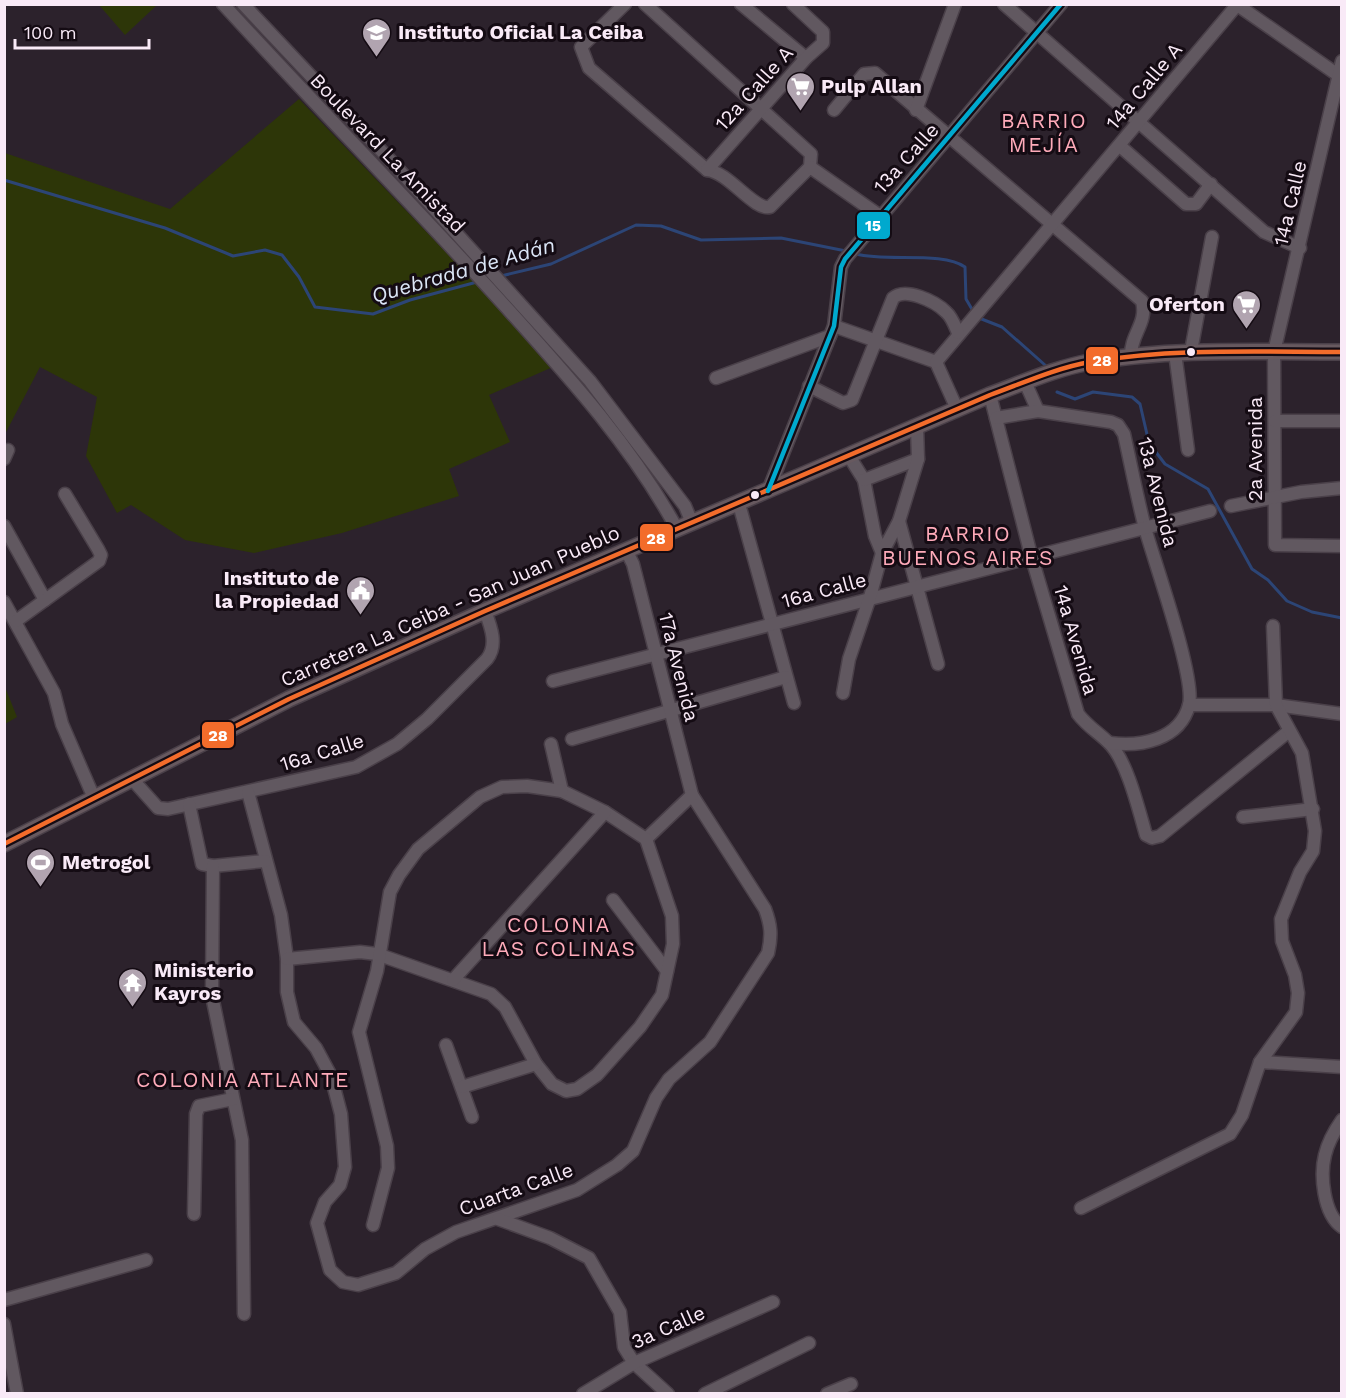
<svg xmlns="http://www.w3.org/2000/svg" width="1346" height="1398" font-family="'Work Sans',sans-serif">
<style>
.green{fill:#2d3608}
.lines{fill:none;stroke-linecap:round;stroke-linejoin:round}
.stream{stroke:#2c4576;stroke-width:3}
.minor-casing{stroke:#4a4049;stroke-width:15}
.major-casing{stroke:#4a4049;stroke-width:18}
.minor{stroke:#615860;stroke-width:12}
.major{stroke:#67595f;stroke-width:15}
.bus-1-casing{stroke:#140b13;stroke-width:9}
.bus-2-casing{stroke:#140b13;stroke-width:9}
.bus-1{stroke:#f36c2b;stroke-width:4.5}
.bus-2{stroke:#00a9ce;stroke-width:4.5}
.bus-dot{fill:#f9eaf7;stroke:#140b13;stroke-width:2}
.labels{text-anchor:middle;dominant-baseline:central;stroke-width:6;stroke-linejoin:round;paint-order:stroke}
.poi-label{font-size:20px;font-weight:bold;fill:#f9eaf7;stroke:#140b13;text-anchor:start}
.street-label{font-size:20px;fill:#f9eaf7;stroke:#140b13}
.neighbourhood-label{font-size:21px;letter-spacing:1.5px;fill:#ffabba;stroke:#140b13}
.water-label{font-size:21px;font-style:italic;fill:#dbe5f6;stroke:#140b13}
.line-badge{stroke:#140b13;stroke-width:2}
.badge-label{font-size:16px;text-anchor:middle;font-weight:bold;fill:#fff}
</style>
<rect width="100%" height="100%" fill="#2c222c"/>
<g class="green">
<path d="M 99,5 L 157,5 L 125,35 Z"/>
<path d="M 299,99 L 555,366 L 489,395 L 510,442 L 449,469 L 459,496 L 342,533 L 254,553 L 185,540 L 131,505 L 117,513 L 86,456 L 97,397 L 40,367 L 5,434 L 5,153 L 170,209 Z"/>
<path d="M 5,687 L 17,717 L 5,724 L 4,724 Z"/>
</g>
<g class="lines">
<g class="stream">
<path d="M 4,180 L 165,228 L 233,256 L 265,250 L 282,255 L 299,277 L 315,307 L 373,314 L 410,300 L 477,282"/>
<path d="M 856,254 C 886,262 943,251 965,267 L 966,299 L 973,311"/>
<path d="M 501,276 L 551,264 L 636,225 L 661,226 L 701,240 L 781,238 L 846,251"/>
<path d="M 979,318 L 1002,327 L 1045,365"/>
<path d="M 1057,392 L 1075,399 L 1093,392 L 1132,397 L 1140,404 L 1149,443 L 1165,464 L 1208,489 L 1252,569 L 1268,580 L 1287,601 L 1312,612 L 1342,618"/>
</g>
<defs>
<g id="minor">
<path d="M 223,4 C 316,106 413,204 505,306 C 568,376 632,446 677,529"/>
<path d="M 243,4 L 390,160 L 590,381 L 685,506 L 692,523"/>
<path d="M 625,4 L 581,47 L 589,68 L 707,170 C 729,172 754,211 770,207 L 810,167 L 811,154 L 645,4"/>
<path d="M 741,4 L 806,58"/>
<path d="M 1004,4 L 1264,232 L 1300,248"/>
<path d="M 1236,4 L 1338,75"/>
<path d="M 1342,61 L 1274,352 L 1275,545 L 1342,546"/>
<path d="M 834,110 L 864,74 L 875,73 L 1142,301 C 1148,324 1130,334 1131,357"/>
<path d="M 916,110 L 955,4"/>
<path d="M 1120,146 L 1186,204 L 1196,204 L 1211,184"/>
<path d="M 810,167 L 880,216"/>
<path d="M 707,170 L 806,58 L 823,43 L 823,32 L 793,4"/>
<path d="M 834,326 L 936,362 L 957,409"/>
<path d="M 1191,351 L 1212,237"/>
<path d="M 1175,353 L 1188,450"/>
<path d="M 936,362 L 1237,5"/>
<path d="M 716,378 L 830,336"/>
<path d="M 1025,382 L 1038,411"/>
<path d="M 809,386 L 843,403 L 852,400 L 893,298 C 905,287 935,301 946,312 C 952,317 955,326 958,333"/>
<path d="M 990,395 L 1031,555 L 1078,714 C 1088,727 1098,732 1109,743 C 1127,760 1139,811 1146,835 L 1152,838 L 1160,836 L 1289,731"/>
<path d="M 996,418 L 1038,411 L 1111,422 L 1118,425 L 1124,434 C 1131,465 1137,497 1145,528 C 1154,561 1196,678 1189,705 C 1180,740 1140,747 1110,743"/>
<path d="M 1275,421 L 1342,421"/>
<path d="M 849,456 L 864,480 L 875,536 L 882,553"/>
<path d="M 4,459 L 8,450"/>
<path d="M 864,480 L 918,459"/>
<path d="M 768,491 L 834,326 L 841,267 L 845,259 L 1061,4"/>
<path d="M 739,504 L 794,703"/>
<path d="M 1231,506 L 1301,492 L 1342,488"/>
<path d="M 899,521 L 938,664"/>
<path d="M 4,526 L 45,600"/>
<path d="M 4,602 L 54,693 L 62,724 L 94,798"/>
<path d="M 16,621 L 99,561 L 101,555 L 98,549 L 65,494"/>
<path d="M 553,681 L 1210,511"/>
<path d="M 843,693 L 849,659 L 870,597 L 882,553 L 899,521 L 918,459 L 917,427"/>
<path d="M 1189,705 L 1276,705 L 1342,714"/>
<path d="M 572,739 L 786,677"/>
<path d="M 132,779 L 158,808 L 168,809 L 356,767 L 397,744 L 427,719 L 487,659 C 498,645 491,627 485,611"/>
<path d="M 248,792 L 281,915 L 287,959 L 287,992 L 294,1022 L 316,1048 L 331,1076 L 341,1114 L 345,1167 L 340,1185 L 325,1202 L 317,1223 L 330,1270 L 343,1282 L 358,1285 L 396,1273 L 425,1249 L 456,1232 L 577,1190 L 617,1165 L 633,1151 L 656,1098 L 669,1079 L 710,1042 L 768,953 C 772,935 771,925 765,909 L 692,795 L 633,564 L 626,550"/>
<path d="M 189,804 L 202,864 L 213,866 L 265,861"/>
<path d="M 1243,817 L 1313,809"/>
<path d="M 646,839 L 692,795"/>
<path d="M 213,866 L 212,996 L 242,1140 L 244,1314"/>
<path d="M 613,900 L 667,971"/>
<path d="M 287,959 L 360,952 L 377,954 L 491,994 L 505,1007 L 536,1064 L 552,1084 L 566,1091 L 577,1089 L 597,1075 L 640,1027 L 662,995 L 673,944 L 672,916 L 646,839 L 605,812 L 562,791 L 551,744"/>
<path d="M 453,980 L 605,812"/>
<path d="M 446,1045 L 472,1117"/>
<path d="M 1260,1062 L 1342,1067"/>
<path d="M 462,1087 L 536,1064"/>
<path d="M 1342,1120 C 1335,1130 1328,1142 1325,1155 C 1320,1174 1323,1214 1342,1227"/>
<path d="M 1081,1208 L 1230,1134 L 1242,1115 L 1260,1062 L 1296,1012 L 1298,993 L 1295,975 L 1282,941 L 1281,919 L 1300,872 L 1313,851 L 1315,831 L 1302,753 L 1276,705 L 1273,626"/>
<path d="M 194,1214 L 196,1114 L 199,1106 L 233,1099"/>
<path d="M 498,1219 L 550,1238 L 589,1258 L 620,1312 L 624,1347 L 634,1363 L 668,1394"/>
<path d="M 373,1225 L 388,1168 L 387,1146 L 359,1032 L 377,971 L 390,892 L 399,875 L 418,849 L 480,797 L 502,787 L 527,786 L 562,791"/>
<path d="M 4,1300 L 146,1260"/>
<path d="M 4,1324 L 17,1394"/>
<path d="M 583,1394 L 634,1363 L 773,1302"/>
<path d="M 705,1394 L 809,1343"/>
<path d="M 827,1394 L 851,1384"/>
</g>
<path id="major" d="M 4,844 L 289,699 L 485,611 L 990,395 C 1023,383 1056,368 1090,362 C 1173,348 1258,352 1342,352"/>
</defs>
<use href="#minor" class="minor-casing"/>
<use href="#major" class="major-casing"/>
<use href="#minor" class="minor"/>
<use href="#major" class="major"/>
<defs>
<path id="bus-1" d="M 4,844 L 289,699 L 485,611 L 990,395 C 1023,383 1056,368 1090,362 C 1173,348 1258,352 1342,352"/>
<path id="bus-2" d="M 768,491 L 834,326 L 841,267 L 845,259 L 1061,4"/>
</defs>
<use href="#bus-1" class="bus-1-casing"/>
<use href="#bus-2" class="bus-2-casing"/>
<use href="#bus-1" class="bus-1"/>
<use href="#bus-2" class="bus-2"/>
</g>
<defs>
<symbol id="school-pin" viewBox="-11 -11 22 30"><path d="M0 17L-7.5 6A9.5 9.5 0 1 1 7.5 6Z" fill="#b1a4b0" stroke="#140b13"/><path d="M0-5L7-2L0 1L-7-2ZM-4 1L0 2.5L4 1V4Q0 6-4 4Z" fill="#fff"/></symbol>
<symbol id="supermarket-pin" viewBox="-11 -11 22 30"><path d="M0 17L-7.5 6A9.5 9.5 0 1 1 7.5 6Z" fill="#b1a4b0" stroke="#140b13"/><path d="M-6-5.5h2.5l.6 2H6L4.5 2H-2.5L-4.4-4H-6ZM-1.5 3.2a1.3 1.3 0 1 0 .1 0ZM3 3.2a1.3 1.3 0 1 0 .1 0Z" fill="#fff"/></symbol>
<symbol id="civic-pin" viewBox="-11 -11 22 30"><path d="M0 17L-7.5 6A9.5 9.5 0 1 1 7.5 6Z" fill="#b1a4b0" stroke="#140b13"/><path d="M-.6-6.5H3V-4.5H.6V-3L4-1V1h2V6H-6V1h2V-1L-.6-3ZM-1.2 2.5V6h2.4V2.5Z" fill="#fff"/></symbol>
<symbol id="stadium-pin" viewBox="-11 -11 22 30"><path d="M0 17L-7.5 6A9.5 9.5 0 1 1 7.5 6Z" fill="#b1a4b0" stroke="#140b13"/><path d="M0-5a6.5 5 0 1 0 0 10a6.5 5 0 1 0 0-10ZM-3.5-1.8h7v3.6h-7Z" fill="#fff"/></symbol>
<symbol id="temple-pin" viewBox="-11 -11 22 30"><path d="M0 17L-7.5 6A9.5 9.5 0 1 1 7.5 6Z" fill="#b1a4b0" stroke="#140b13"/><path d="M0-6L5-2H3V0L6.5 2.5H4V6H1.5V3h-3V6H-4V2.5H-6.5L-3 0V-2H-5Z" fill="#fff"/></symbol>
</defs>
<g fill-rule="evenodd">
<use href="#school-pin" x="360" y="16" width="33" height="45"/>
<use href="#supermarket-pin" x="784" y="70" width="33" height="45"/>
<use href="#supermarket-pin" x="1230" y="288" width="33" height="45"/>
<use href="#civic-pin" x="344" y="574" width="33" height="45"/>
<use href="#stadium-pin" x="24" y="846" width="33" height="45"/>
<use href="#temple-pin" x="116" y="966" width="33" height="45"/>
</g>
<g class="bus-dot">
<circle cx="1191" cy="352" r="5"/>
<circle cx="755" cy="495" r="5"/>
</g>
<g class="labels">
<g class="poi-label">
<text x="398" y="32">Instituto Oficial La Ceiba</text>
<text x="821" y="86">Pulp Allan</text>
<text x="1225" y="304" text-anchor="end">Oferton</text>
<text x="339" y="578" text-anchor="end">Instituto de<tspan x="339" dy="23">la Propiedad</tspan></text>
<text x="62" y="862">Metrogol</text>
<text x="154" y="970">Ministerio<tspan x="154" dy="23">Kayros</tspan></text>
</g>
<g class="street-label">
<text transform="translate(1144 86) rotate(-50)">14a Calle A</text>
<text transform="translate(754 88) rotate(-48)">12a Calle A</text>
<text transform="translate(388 153) rotate(46)">Boulevard La Amistad</text>
<text transform="translate(906 158) rotate(-48)">13a Calle</text>
<text transform="translate(1290 203) rotate(-77)">14a Calle</text>
<text transform="translate(1255 449) rotate(-90)">2a Avenida</text>
<text transform="translate(1158 492) rotate(76)">13a Avenida</text>
<text transform="translate(824 590) rotate(-15)">16a Calle</text>
<text transform="translate(450 606) rotate(-24)">Carretera La Ceiba - San Juan Pueblo</text>
<text transform="translate(1076 640) rotate(74)">14a Avenida</text>
<text transform="translate(679 667) rotate(76)">17a Avenida</text>
<text transform="translate(322 752) rotate(-17)">16a Calle</text>
<text transform="translate(516 1189) rotate(-20)">Cuarta Calle</text>
<text transform="translate(668 1327) rotate(-24)">3a Calle</text>
</g>
<g class="neighbourhood-label">
<text x="1044" y="120">BARRIO<tspan x="1044" dy="24">MEJÍA</tspan></text>
<text x="968" y="533">BARRIO<tspan x="968" dy="24">BUENOS AIRES</tspan></text>
<text x="559" y="924">COLONIA<tspan x="559" dy="24">LAS COLINAS</tspan></text>
<text x="243" y="1079">COLONIA ATLANTE</text>
</g>
<g class="water-label">
<text transform="translate(463 270) rotate(-16)">Quebrada de Adán</text>
</g>
</g>
<g class="line-badge">
<rect x="856" y="211" width="35" height="29" rx="6" fill="#00a9ce"/>
<rect x="1085" y="346" width="34" height="29" rx="6" fill="#f36c2b"/>
<rect x="639" y="523" width="35" height="29" rx="6" fill="#f36c2b"/>
<rect x="201" y="721" width="34" height="28" rx="6" fill="#f36c2b"/>
</g>
<g class="badge-label">
<text x="873" y="231">15</text>
<text x="1102" y="366">28</text>
<text x="656" y="544">28</text>
<text x="218" y="741">28</text>
</g>
<rect width="1346" height="1398" fill="none" stroke="#f9eaf7" stroke-width="12"/>
<path d="M15 39v9h134v-9" fill="none" stroke="#f9eaf7" stroke-width="3"/>
<text x="24" y="39" font-size="18" fill="#f9eaf7" stroke="#140b13" stroke-width="4.5" paint-order="stroke">100 m</text>
</svg>
